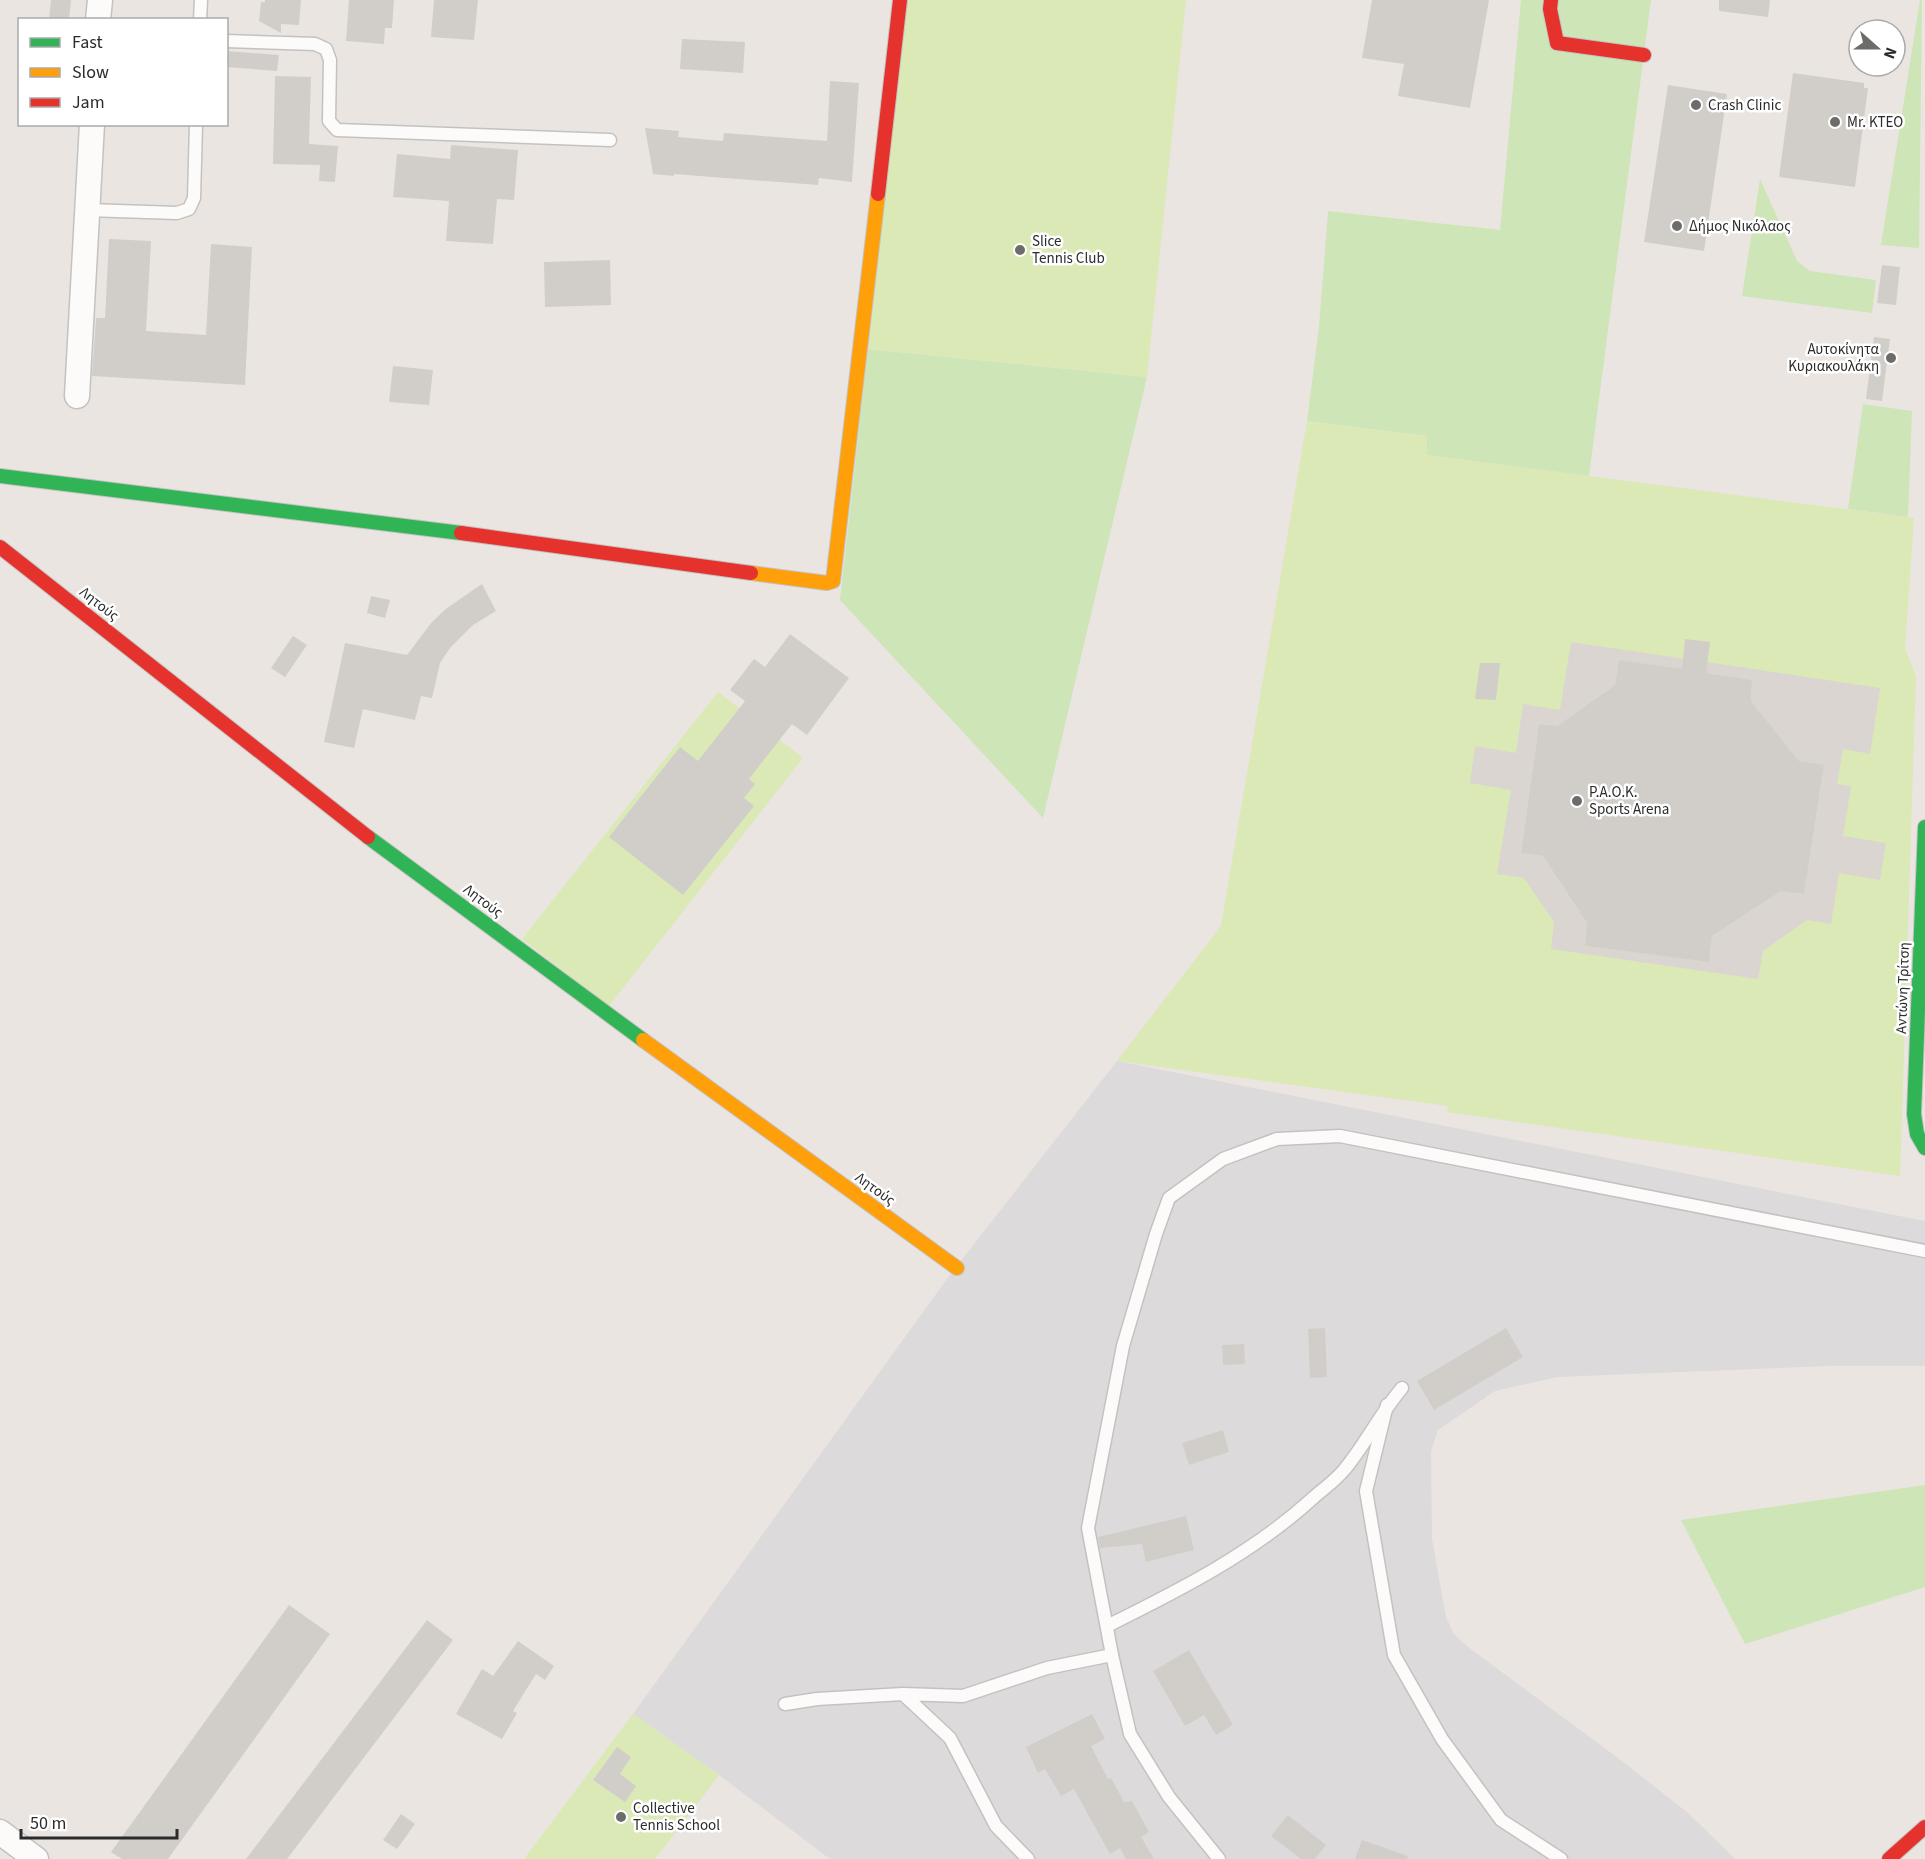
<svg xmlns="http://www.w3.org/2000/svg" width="1925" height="1859" font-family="'Source Sans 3',sans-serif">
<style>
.industrial{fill:#dddadc}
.green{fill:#cee5b8}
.pitch{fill:#dae9b6}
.plaza{fill:#dad5d0;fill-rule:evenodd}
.building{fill:#d1ceca}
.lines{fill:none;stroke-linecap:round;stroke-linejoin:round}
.lane-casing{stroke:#c3c2c2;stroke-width:15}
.street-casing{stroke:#c3c2c2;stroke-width:27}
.fast-casing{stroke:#c3c2c2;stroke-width:16}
.slow-casing{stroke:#c3c2c2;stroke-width:16}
.jam-casing{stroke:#c3c2c2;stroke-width:16}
.lane{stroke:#fcfbfa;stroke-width:12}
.street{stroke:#fcfbfa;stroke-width:24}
.fast{stroke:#30b455;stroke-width:14}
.slow{stroke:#ff9f0a;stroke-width:14}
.jam{stroke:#e5322d;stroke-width:14}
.poi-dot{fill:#6e6c6a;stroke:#fff;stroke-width:2}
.labels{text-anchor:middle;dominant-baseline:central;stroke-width:5;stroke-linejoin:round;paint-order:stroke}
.poi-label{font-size:15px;fill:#2b2b2b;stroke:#fff;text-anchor:start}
.street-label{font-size:15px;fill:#2b2b2b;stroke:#fff}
</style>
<rect width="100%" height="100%" fill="#eae5e0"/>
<path class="industrial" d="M 1117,1061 L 1925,1221 L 1925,1366 L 1828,1366 L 1558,1377 L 1495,1391 L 1438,1430 L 1431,1451 L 1432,1539 L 1446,1617 L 1454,1634 L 1468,1647 L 1618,1758 L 1687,1812 L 1735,1859 L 830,1859 L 719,1775 L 633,1714 L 949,1276 Z"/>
<g class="green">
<path d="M 1521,0 L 1651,0 L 1589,476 L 1426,455 L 1427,436 L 1307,421 L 1319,327 L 1328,211 L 1500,230 Z"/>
<path d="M 1920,0 L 1922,0 L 1919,248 L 1881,245 Z"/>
<path d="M 1760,179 L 1797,261 L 1810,271 L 1876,280 L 1872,313 L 1742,296 Z"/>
<path d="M 868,349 L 1147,377 L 1043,818 L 840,600 Z"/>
<path d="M 1863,404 L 1912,411 L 1908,517 L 1848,509 Z"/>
<path d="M 1925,1485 L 1925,1587 L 1745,1644 L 1681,1520 Z"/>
</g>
<g class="pitch">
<path d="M 906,0 L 1186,0 L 1147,377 L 868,349 Z"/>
<path d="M 1307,421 L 1427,436 L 1427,455 L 1914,518 L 1905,649 L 1916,676 L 1900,1176 L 1447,1112 L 1448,1106 L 1117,1061 L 1221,926 Z"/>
<path d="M 718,692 L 803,758 L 609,1006 L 522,939 Z"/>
<path d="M 633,1714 L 719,1775 L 655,1859 L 524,1859 Z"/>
</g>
<path class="plaza" d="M 1571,642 L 1880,688 L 1870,754 L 1843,749 L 1837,784 L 1851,786 L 1843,836 L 1886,843 L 1880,880 L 1839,873 L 1831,924 L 1807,920 L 1763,951 L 1758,979 L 1551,949 L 1554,922 L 1524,878 L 1497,874 L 1511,790 L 1470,783 L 1475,746 L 1516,753 L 1523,704 L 1560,710 ZM 1619,660 L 1752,680 L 1751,701 L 1799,761 L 1824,766 L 1804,894 L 1781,891 L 1712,936 L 1709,962 L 1585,946 L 1587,923 L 1543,856 L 1521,853 L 1539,724 L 1557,726 L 1615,685 Z"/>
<g class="building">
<path d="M 51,0 L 71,0 L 69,20 L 49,20 Z"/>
<path d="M 265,0 L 301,0 L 299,25 L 281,24 L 281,33 L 259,21 L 261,2 L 265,2 Z"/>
<path d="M 349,0 L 394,0 L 392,28 L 385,28 L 384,44 L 346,41 Z"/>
<path d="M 434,0 L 478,0 L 474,40 L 431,37 Z"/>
<path d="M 1372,0 L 1489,0 L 1470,108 L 1398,96 L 1404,64 L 1362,58 Z"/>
<path d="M 1719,0 L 1770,0 L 1768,17 L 1719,11 Z"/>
<path d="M 682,39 L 745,42 L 743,73 L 680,69 Z"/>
<path d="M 226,51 L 279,55 L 277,71 L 226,67 Z"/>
<path d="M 1793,73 L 1864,83 L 1864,88 L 1868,88 L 1855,187 L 1779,177 Z"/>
<path d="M 275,76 L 311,77 L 309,144 L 338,146 L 335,182 L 319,181 L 320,165 L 273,164 Z"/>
<path d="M 830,81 L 859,83 L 852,182 L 819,178 L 818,185 L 674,174 L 674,176 L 653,174 L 645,128 L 679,131 L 678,137 L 723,141 L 724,133 L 827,141 Z"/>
<path d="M 1668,85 L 1727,94 L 1704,251 L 1644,242 Z"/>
<path d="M 451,145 L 518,150 L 514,200 L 497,199 L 493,244 L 446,241 L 449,201 L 393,197 L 397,154 L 450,159 Z"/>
<path d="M 109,239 L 151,241 L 146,331 L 206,335 L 211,244 L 252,247 L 245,385 L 92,376 L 96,318 L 105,318 Z"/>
<path d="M 610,260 L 611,305 L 545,307 L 544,262 Z"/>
<path d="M 1882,265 L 1900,267 L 1896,305 L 1877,303 Z"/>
<path d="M 1874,337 L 1890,339 L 1882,401 L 1866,399 Z"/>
<path d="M 393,366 L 433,370 L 429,405 L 389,402 Z"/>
<path d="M 482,584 L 496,611 L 473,625 L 450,648 L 440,663 L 432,698 L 421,696 L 415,720 L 363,709 L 354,748 L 324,742 L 345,643 L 407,655 L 432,622 L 447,608 Z"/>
<path d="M 371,596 L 390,600 L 385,618 L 367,613 Z"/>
<path d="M 790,634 L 849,678 L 807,735 L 792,724 L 749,779 L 755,784 L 744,798 L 754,806 L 683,895 L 609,837 L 680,747 L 698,761 L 745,701 L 730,690 L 754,659 L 765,667 Z"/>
<path d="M 293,636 L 307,645 L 285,677 L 271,668 Z"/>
<path d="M 1685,639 L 1710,642 L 1706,673 L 1752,680 L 1751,701 L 1799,761 L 1824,765 L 1804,894 L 1781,891 L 1712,936 L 1709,962 L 1585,946 L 1587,923 L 1543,856 L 1521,853 L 1539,724 L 1557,726 L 1615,685 L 1619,660 L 1682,669 Z"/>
<path d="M 1480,663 L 1500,663 L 1496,700 L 1475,699 Z"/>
<path d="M 1325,1328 L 1327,1377 L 1310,1378 L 1308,1329 Z"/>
<path d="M 1506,1328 L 1523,1357 L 1434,1410 L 1417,1381 Z"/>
<path d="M 1244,1344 L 1245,1364 L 1223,1365 L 1222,1345 Z"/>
<path d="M 1223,1430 L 1229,1452 L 1189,1465 L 1182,1443 Z"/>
<path d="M 1186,1516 L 1194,1550 L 1146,1562 L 1142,1544 L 1100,1548 L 1098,1537 Z"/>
<path d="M 289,1605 L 330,1634 L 168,1859 L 122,1859 L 111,1852 Z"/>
<path d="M 427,1620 L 453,1640 L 287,1859 L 246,1859 Z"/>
<path d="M 518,1641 L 554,1666 L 545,1680 L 536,1674 L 513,1711 L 517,1713 L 502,1739 L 456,1714 L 482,1669 L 493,1676 Z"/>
<path d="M 1189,1650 L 1233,1725 L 1216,1735 L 1204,1715 L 1185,1726 L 1153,1671 Z"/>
<path d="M 1092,1714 L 1105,1739 L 1091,1746 L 1108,1779 L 1111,1778 L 1124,1802 L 1132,1801 L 1149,1832 L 1141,1837 L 1154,1859 L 1126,1859 L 1120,1848 L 1110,1854 L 1074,1789 L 1061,1796 L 1045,1769 L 1038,1773 L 1026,1747 Z"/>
<path d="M 617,1747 L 631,1757 L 620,1774 L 636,1786 L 625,1802 L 593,1780 Z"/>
<path d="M 401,1814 L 415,1824 L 397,1849 L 383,1840 Z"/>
<path d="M 1288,1815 L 1326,1845 L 1315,1859 L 1301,1859 L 1271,1836 Z"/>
<path d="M 1362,1840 L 1408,1856 L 1407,1859 L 1355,1859 Z"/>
</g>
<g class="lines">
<defs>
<g id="lane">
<path d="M 200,20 L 201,0"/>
<path d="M 226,41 L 315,44 L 326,49 L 330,60 L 329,121 L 337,130 L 610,140"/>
<path d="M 87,210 L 177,213 L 189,209 L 194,198 L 196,124"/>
<path d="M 1387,1405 L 1366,1491 L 1394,1655 L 1442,1739 L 1501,1820 L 1561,1859"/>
<path d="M 1107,1626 C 1180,1590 1253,1553 1313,1498 C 1323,1489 1335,1481 1344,1470 C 1365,1445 1380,1414 1402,1388"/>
<path d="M 785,1704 L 817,1699 L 903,1694"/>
<path d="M 1028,1859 L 996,1826 L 950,1738 L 903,1694 L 963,1696 L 1047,1668 L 1112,1655"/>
<path d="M 1219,1859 L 1169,1797 L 1130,1734 L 1112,1655 L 1088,1528 L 1123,1346 L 1156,1234 L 1169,1198 L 1223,1159 L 1277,1139 L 1340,1136 L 1925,1251"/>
</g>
<g id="street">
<path d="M 98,20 L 100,0"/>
<path d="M 77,396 L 92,124"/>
<path d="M 0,1832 L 36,1859"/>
</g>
<g id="fast">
<path d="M 0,476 L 461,533"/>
<path d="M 1925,827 L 1914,1114 L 1917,1134 L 1925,1148"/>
<path d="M 368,837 L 643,1040"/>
</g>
<g id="slow">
<path d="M 751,573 L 827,583 L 833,581 L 878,194"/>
<path d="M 643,1040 L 957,1268"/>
</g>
<g id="jam">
<path d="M 1551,0 L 1550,9 L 1557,43 L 1644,55"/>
<path d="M 878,194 L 900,0"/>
<path d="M 461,533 L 751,573"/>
<path d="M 0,547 L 368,837"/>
<path d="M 1889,1859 L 1925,1827"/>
</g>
</defs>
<use href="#lane" class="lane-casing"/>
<use href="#street" class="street-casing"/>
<use href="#fast" class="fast-casing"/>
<use href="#slow" class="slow-casing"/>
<use href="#jam" class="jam-casing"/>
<use href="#lane" class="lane"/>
<use href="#street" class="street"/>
<use href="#fast" class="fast"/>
<use href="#slow" class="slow"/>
<use href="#jam" class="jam"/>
</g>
<g class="poi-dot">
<circle cx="1696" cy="105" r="6"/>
<circle cx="1835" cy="122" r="6"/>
<circle cx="1677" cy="226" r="6"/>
<circle cx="1020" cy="250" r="6"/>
<circle cx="1891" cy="358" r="6"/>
<circle cx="1577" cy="801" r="6"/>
<circle cx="621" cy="1817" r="6"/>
</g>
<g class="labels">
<g class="poi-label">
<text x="1708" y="105">Crash Clinic</text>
<text x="1847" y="122">Mr. KTEO</text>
<text x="1689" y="226">Δήμος Νικόλαος</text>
<text x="1032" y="241">Slice<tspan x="1032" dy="17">Tennis Club</tspan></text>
<text x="1879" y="349" text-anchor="end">Αυτοκίνητα<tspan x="1879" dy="17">Κυριακουλάκη</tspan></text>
<text x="1589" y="792">P.A.O.K.<tspan x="1589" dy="17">Sports Arena</tspan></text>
<text x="633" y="1808">Collective<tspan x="633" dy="17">Tennis School</tspan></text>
</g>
<g class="street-label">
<text transform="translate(99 604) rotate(38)">Λητούς</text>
<text transform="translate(483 901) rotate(37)">Λητούς</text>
<text transform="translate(1903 988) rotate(-88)">Αντώνη Τρίτση</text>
<text transform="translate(875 1189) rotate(36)">Λητούς</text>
</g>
</g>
<rect x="18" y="18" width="210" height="108" fill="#ffffff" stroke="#aaaaaa" stroke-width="1.5"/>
<rect x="30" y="38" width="30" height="9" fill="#30b455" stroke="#aaaaaa" stroke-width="1.5"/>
<text x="72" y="48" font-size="18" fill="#2b2b2b">Fast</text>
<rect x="30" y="68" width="30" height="9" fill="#ff9f0a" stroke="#aaaaaa" stroke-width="1.5"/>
<text x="72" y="78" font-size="18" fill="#2b2b2b">Slow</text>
<rect x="30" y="98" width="30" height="9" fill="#e5322d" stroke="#aaaaaa" stroke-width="1.5"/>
<text x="72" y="108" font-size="18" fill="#2b2b2b">Jam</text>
<g transform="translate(1877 48) rotate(111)"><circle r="28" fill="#ffffff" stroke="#aaaaaa" stroke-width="1.5"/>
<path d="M0-4.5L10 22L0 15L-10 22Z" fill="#6e6c6a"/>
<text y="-9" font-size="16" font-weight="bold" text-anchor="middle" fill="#2b2b2b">N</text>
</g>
<path d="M21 1829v9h156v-9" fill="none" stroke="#2b2b2b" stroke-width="3"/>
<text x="30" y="1829" font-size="18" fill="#2b2b2b" stroke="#ffffff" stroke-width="4.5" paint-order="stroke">50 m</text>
</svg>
